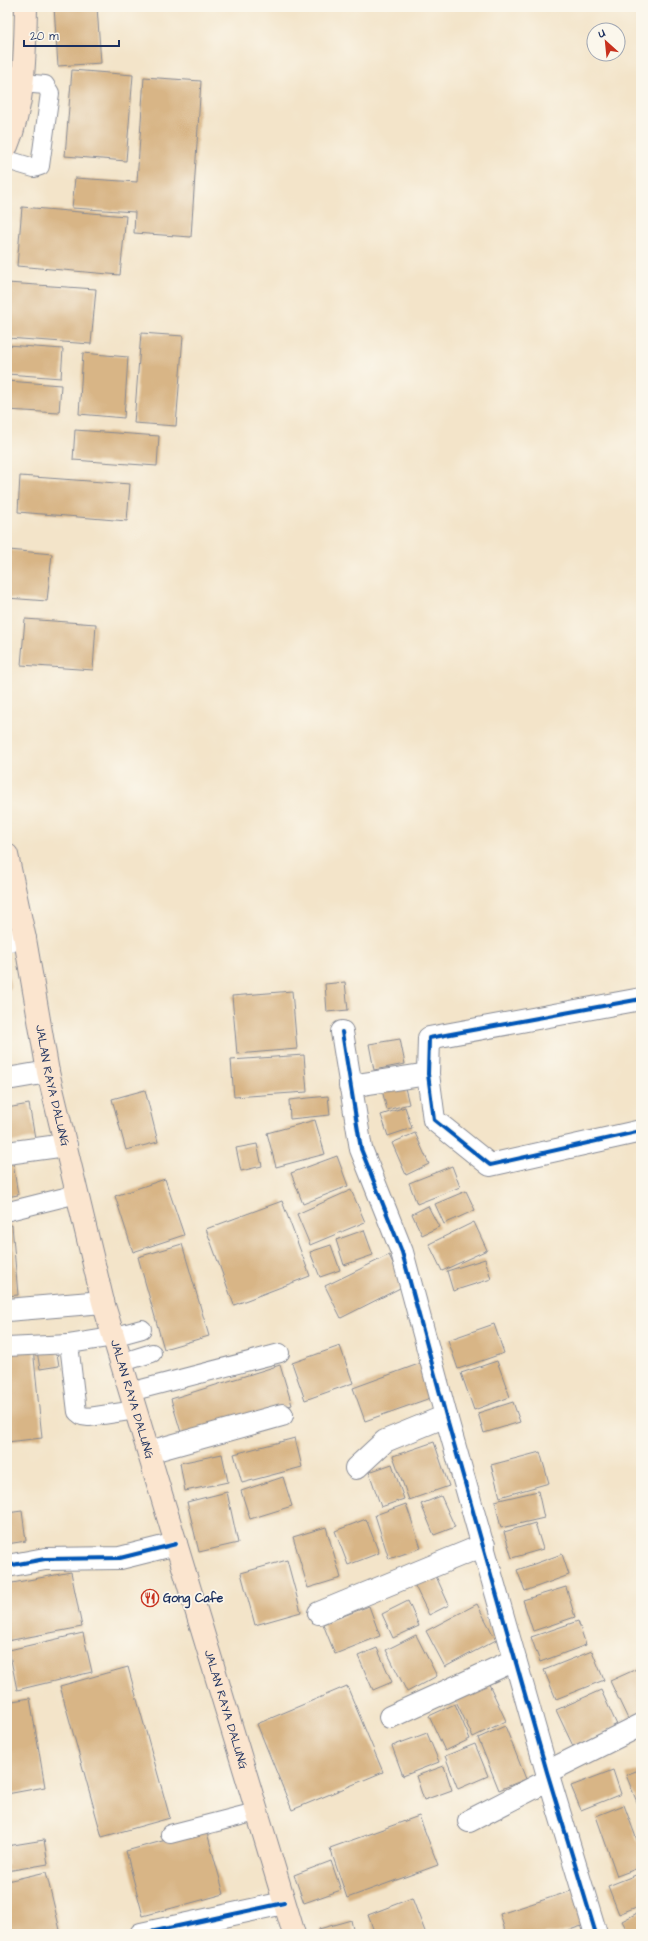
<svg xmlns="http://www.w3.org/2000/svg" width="648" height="1941" font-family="'Architects Daughter',sans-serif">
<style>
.building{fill:#d8b586}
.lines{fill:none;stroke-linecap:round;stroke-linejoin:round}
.service-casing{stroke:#878a94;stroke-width:20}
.minor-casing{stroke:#878a94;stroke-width:24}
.secondary-casing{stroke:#878a94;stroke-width:24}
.service{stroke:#fff;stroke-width:18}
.minor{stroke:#fff;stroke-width:22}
.secondary{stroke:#fbe5cf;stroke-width:22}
.cycleway-casing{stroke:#fbf7ec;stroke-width:6}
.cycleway{stroke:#0057b8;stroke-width:4}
.labels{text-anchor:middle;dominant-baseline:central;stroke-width:3.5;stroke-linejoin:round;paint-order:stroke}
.street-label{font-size:12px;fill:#1b2f5e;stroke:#fbf7ec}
.poi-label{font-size:12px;font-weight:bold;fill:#1b2f5e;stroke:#fbf7ec;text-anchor:start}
</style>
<rect width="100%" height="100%" fill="#fbf7ec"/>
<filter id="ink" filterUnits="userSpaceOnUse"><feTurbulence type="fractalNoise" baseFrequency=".025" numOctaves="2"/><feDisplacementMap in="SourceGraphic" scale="8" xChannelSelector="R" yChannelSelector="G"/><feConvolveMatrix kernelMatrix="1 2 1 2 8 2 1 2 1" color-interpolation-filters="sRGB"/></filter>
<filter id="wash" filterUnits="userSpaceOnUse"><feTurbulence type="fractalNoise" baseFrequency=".012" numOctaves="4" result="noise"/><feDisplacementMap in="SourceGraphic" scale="16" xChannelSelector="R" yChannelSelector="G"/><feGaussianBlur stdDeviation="0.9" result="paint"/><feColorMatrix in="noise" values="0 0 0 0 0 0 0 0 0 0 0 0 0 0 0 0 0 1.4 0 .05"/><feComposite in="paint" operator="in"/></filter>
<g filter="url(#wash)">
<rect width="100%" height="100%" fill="#f3e4c9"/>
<g id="blocks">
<g class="building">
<path d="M 54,7 L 97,7 L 101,63 L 58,66 Z"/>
<path d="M 72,70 L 133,75 L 126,161 L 65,156 Z"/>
<path d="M 144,77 L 201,81 L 191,237 L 134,233 L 135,212 L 72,208 L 75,178 L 137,182 Z"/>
<path d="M 22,207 L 126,216 L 120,275 L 17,266 Z"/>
<path d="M 7,283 L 96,289 L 91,344 L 7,338 Z"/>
<path d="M 141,333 L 183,336 L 176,426 L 134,423 Z"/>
<path d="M 7,345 L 63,349 L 61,378 L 7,374 Z"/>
<path d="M 83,353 L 128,357 L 124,418 L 79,414 Z"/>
<path d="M 7,381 L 61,385 L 59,413 L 7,410 Z"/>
<path d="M 75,430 L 159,436 L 157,466 L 73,460 Z"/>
<path d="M 20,476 L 130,484 L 127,521 L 18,512 Z"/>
<path d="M 9,550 L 52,554 L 47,601 L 7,598 Z"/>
<path d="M 25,619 L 96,624 L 93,670 L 21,665 Z"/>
<path d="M 7,968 L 11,989 L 7,990 Z"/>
<path d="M 345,982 L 348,1010 L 327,1012 L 325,984 Z"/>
<path d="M 292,991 L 297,1049 L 237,1054 L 232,996 Z"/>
<path d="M 400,1039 L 405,1064 L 374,1070 L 369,1044 Z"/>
<path d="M 304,1055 L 307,1092 L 234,1097 L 231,1060 Z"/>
<path d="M 403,1080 L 409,1104 L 387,1110 L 381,1086 Z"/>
<path d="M 145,1090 L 158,1142 L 126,1150 L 112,1099 Z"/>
<path d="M 328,1096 L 330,1115 L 290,1119 L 289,1100 Z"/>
<path d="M 29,1104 L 35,1138 L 7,1143 L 7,1108 Z"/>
<path d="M 405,1107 L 412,1128 L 388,1136 L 381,1115 Z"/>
<path d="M 315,1120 L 325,1154 L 276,1167 L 267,1133 Z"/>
<path d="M 415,1133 L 429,1164 L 406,1175 L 392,1143 Z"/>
<path d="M 257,1144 L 262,1166 L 241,1171 L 236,1148 Z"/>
<path d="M 337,1156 L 348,1186 L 303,1204 L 291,1173 Z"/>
<path d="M 13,1163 L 18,1195 L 7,1197 L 7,1164 Z"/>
<path d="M 452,1166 L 460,1187 L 417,1204 L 409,1183 Z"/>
<path d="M 165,1179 L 184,1235 L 133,1252 L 115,1196 Z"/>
<path d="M 351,1190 L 365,1222 L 310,1245 L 297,1214 Z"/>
<path d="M 466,1191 L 475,1210 L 444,1224 L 435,1204 Z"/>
<path d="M 282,1201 L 310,1276 L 234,1305 L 206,1229 Z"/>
<path d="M 428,1206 L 439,1227 L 422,1235 L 412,1214 Z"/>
<path d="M 474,1222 L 487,1250 L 442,1271 L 429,1244 Z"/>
<path d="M 12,1225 L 18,1295 L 7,1296 L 7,1226 Z"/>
<path d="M 364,1230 L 373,1255 L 344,1265 L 336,1240 Z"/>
<path d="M 182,1244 L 209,1336 L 164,1349 L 138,1257 Z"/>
<path d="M 331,1245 L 340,1270 L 320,1277 L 310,1252 Z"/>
<path d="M 389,1255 L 404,1286 L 341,1318 L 325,1286 Z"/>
<path d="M 485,1259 L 491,1279 L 453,1291 L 447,1271 Z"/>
<path d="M 494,1324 L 504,1353 L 458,1369 L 448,1340 Z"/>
<path d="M 340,1346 L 353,1383 L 305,1400 L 292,1363 Z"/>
<path d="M 56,1347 L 59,1366 L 40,1369 L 37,1351 Z"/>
<path d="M 33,1348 L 42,1438 L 7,1442 L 7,1351 Z"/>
<path d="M 497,1361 L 510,1397 L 474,1410 L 461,1373 Z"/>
<path d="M 424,1362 L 436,1396 L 365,1421 L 353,1388 Z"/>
<path d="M 280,1365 L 292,1405 L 183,1439 L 171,1399 Z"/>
<path d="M 513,1402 L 520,1422 L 484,1433 L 478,1413 Z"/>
<path d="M 295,1438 L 302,1467 L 242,1483 L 234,1454 Z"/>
<path d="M 434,1442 L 449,1486 L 409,1500 L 393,1456 Z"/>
<path d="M 540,1452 L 549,1483 L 500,1497 L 491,1465 Z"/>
<path d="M 222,1454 L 228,1482 L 185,1491 L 180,1463 Z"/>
<path d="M 392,1464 L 404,1499 L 381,1507 L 369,1472 Z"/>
<path d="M 283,1477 L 292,1506 L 250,1519 L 241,1491 Z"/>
<path d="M 538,1491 L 544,1518 L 501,1528 L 495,1501 Z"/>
<path d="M 227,1492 L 238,1543 L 199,1552 L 187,1502 Z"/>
<path d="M 441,1496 L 455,1527 L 434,1535 L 421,1504 Z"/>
<path d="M 406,1504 L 421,1548 L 389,1559 L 375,1515 Z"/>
<path d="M 22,1511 L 26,1541 L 7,1544 L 7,1513 Z"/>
<path d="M 366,1519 L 379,1553 L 348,1565 L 335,1531 Z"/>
<path d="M 535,1523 L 543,1549 L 512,1558 L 504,1532 Z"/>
<path d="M 326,1527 L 341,1578 L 308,1588 L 293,1537 Z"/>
<path d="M 562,1554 L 569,1575 L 525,1591 L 517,1570 Z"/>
<path d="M 287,1560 L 301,1612 L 255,1625 L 241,1573 Z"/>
<path d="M 71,1572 L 82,1627 L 7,1641 L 7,1584 Z"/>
<path d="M 435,1574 L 449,1605 L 429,1615 L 414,1584 Z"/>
<path d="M 566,1587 L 575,1617 L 533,1631 L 523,1600 Z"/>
<path d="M 408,1601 L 419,1626 L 393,1638 L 382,1614 Z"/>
<path d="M 477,1604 L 496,1640 L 445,1667 L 426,1631 Z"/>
<path d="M 369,1606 L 380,1636 L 335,1654 L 323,1624 Z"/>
<path d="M 578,1621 L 586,1645 L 540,1662 L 531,1637 Z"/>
<path d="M 83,1633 L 92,1672 L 17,1690 L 9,1650 Z"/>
<path d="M 416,1635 L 437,1676 L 407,1692 L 386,1650 Z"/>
<path d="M 377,1648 L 392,1682 L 373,1690 L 358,1656 Z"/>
<path d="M 592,1651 L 604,1680 L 556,1699 L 544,1670 Z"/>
<path d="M 128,1667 L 170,1818 L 102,1837 L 60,1686 Z"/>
<path d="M 641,1667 L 641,1713 L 628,1719 L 610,1681 Z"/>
<path d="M 488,1682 L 506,1721 L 473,1737 L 454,1697 Z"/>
<path d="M 347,1686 L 383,1772 L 292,1810 L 257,1724 Z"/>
<path d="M 601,1690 L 617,1725 L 573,1746 L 556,1710 Z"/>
<path d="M 30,1698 L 45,1787 L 7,1794 L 7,1702 Z"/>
<path d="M 455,1704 L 470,1739 L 445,1751 L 429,1716 Z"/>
<path d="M 505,1726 L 526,1779 L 499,1790 L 478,1738 Z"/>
<path d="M 427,1733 L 439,1762 L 403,1776 L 392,1746 Z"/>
<path d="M 475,1744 L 488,1776 L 458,1789 L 445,1756 Z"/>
<path d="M 444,1766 L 452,1790 L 424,1800 L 416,1776 Z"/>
<path d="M 641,1769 L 641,1812 L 626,1775 Z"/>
<path d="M 613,1770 L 621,1794 L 581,1810 L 571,1786 Z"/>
<path d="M 624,1805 L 641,1851 L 641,1867 L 617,1876 L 596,1816 Z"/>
<path d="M 419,1816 L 438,1865 L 347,1898 L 330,1848 Z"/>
<path d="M 206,1829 L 224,1894 L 143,1916 L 126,1851 Z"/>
<path d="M 44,1840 L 48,1864 L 7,1871 L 7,1846 Z"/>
<path d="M 331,1861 L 341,1890 L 304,1903 L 294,1875 Z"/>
<path d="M 46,1872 L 60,1930 L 45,1934 L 7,1934 L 7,1881 Z"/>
<path d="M 641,1873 L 641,1905 L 619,1914 L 608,1886 Z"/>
<path d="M 577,1889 L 588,1924 L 557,1934 L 506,1934 L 500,1914 Z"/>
<path d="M 412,1898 L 426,1934 L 375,1934 L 368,1915 Z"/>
<path d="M 641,1911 L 641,1934 L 629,1934 L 622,1921 Z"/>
<path d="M 351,1920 L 354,1934 L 320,1934 L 319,1929 Z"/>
</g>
</g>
</g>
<g filter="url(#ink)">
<use href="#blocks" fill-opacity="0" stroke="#878a94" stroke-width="1"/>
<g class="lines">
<defs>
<g id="service">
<path d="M 7,160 L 34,168 L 40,166 L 50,93 L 45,85 L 22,83"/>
<path d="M 9,1211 L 77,1194"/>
<path d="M 7,1347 L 69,1344"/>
<path d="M 120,1363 L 152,1353"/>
<path d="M 130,1392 L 280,1353"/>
<path d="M 136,1410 L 89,1417 L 82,1416 L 77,1412 L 69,1344 L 113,1337 L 142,1329"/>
<path d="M 170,1834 L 256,1812"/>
</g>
<g id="minor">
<path d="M 7,940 L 25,939"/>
<path d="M 641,999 L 429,1038 L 428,1074 L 434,1120 L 490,1165 L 641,1131"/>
<path d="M 342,1032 L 361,1149 L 402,1252 L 446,1416 L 547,1772 L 596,1934"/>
<path d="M 7,1079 L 48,1072"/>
<path d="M 350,1086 L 428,1074"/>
<path d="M 7,1153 L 66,1145"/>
<path d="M 7,1310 L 103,1302"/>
<path d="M 149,1452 L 282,1415"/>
<path d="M 356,1468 L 385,1441 L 446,1416"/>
<path d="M 7,1566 L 45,1559 L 120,1558 L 176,1544"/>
<path d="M 319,1613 L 484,1545"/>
<path d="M 390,1717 L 515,1660"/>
<path d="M 547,1772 L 641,1725"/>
<path d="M 469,1821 L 549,1780"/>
<path d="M 141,1934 L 284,1903"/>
</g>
<g id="secondary">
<path d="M 7,146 C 25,104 25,52 26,7"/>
<path id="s1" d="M 7,855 L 25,939 L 48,1072 L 103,1302 L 294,1934"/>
</g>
</defs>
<use href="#service" class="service-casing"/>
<use href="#minor" class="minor-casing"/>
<use href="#secondary" class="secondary-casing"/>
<use href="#service" class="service"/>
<use href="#minor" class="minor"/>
<use href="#secondary" class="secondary"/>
<defs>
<g id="cycleway">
<path d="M 641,999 L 429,1038 L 428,1074 L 434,1120 L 490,1165 L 641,1131"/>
<path d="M 342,1032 L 361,1149 L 402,1252 L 446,1416 L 547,1772 L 596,1934"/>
<path d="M 7,1566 L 45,1559 L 120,1558 L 176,1544"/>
<path d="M 141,1934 L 284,1903"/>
</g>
</defs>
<use href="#cycleway" class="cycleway-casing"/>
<use href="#cycleway" class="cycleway"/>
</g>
</g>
<defs>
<symbol id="restaurant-ring" viewBox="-11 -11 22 22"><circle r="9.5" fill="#fbf7ec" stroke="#c8321e" stroke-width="1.5"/><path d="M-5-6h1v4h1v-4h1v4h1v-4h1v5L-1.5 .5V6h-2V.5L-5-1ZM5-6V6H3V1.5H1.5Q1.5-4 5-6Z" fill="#c8321e"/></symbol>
</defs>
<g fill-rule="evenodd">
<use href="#restaurant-ring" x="140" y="1588" width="20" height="20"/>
</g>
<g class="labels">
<g class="street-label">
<text stroke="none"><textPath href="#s1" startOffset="235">JALAN RAYA DALUNG</textPath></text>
<text stroke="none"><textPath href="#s1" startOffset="559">JALAN RAYA DALUNG</textPath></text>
<text stroke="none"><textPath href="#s1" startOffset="883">JALAN RAYA DALUNG</textPath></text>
</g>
<g class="poi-label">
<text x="163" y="1598">Gong Cafe</text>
</g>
</g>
<rect width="648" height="1941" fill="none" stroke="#fbf7ec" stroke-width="24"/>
<g transform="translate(606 42) rotate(333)"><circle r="19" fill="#fbf7ec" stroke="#a1a7b3"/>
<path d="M0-3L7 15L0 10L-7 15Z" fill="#c8321e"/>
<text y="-6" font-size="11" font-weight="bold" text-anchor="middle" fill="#1b2f5e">U</text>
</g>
<path d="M24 40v6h95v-6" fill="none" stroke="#1b2f5e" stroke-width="2"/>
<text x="30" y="40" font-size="12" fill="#1b2f5e" stroke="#fbf7ec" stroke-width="3" paint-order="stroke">20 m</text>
</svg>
